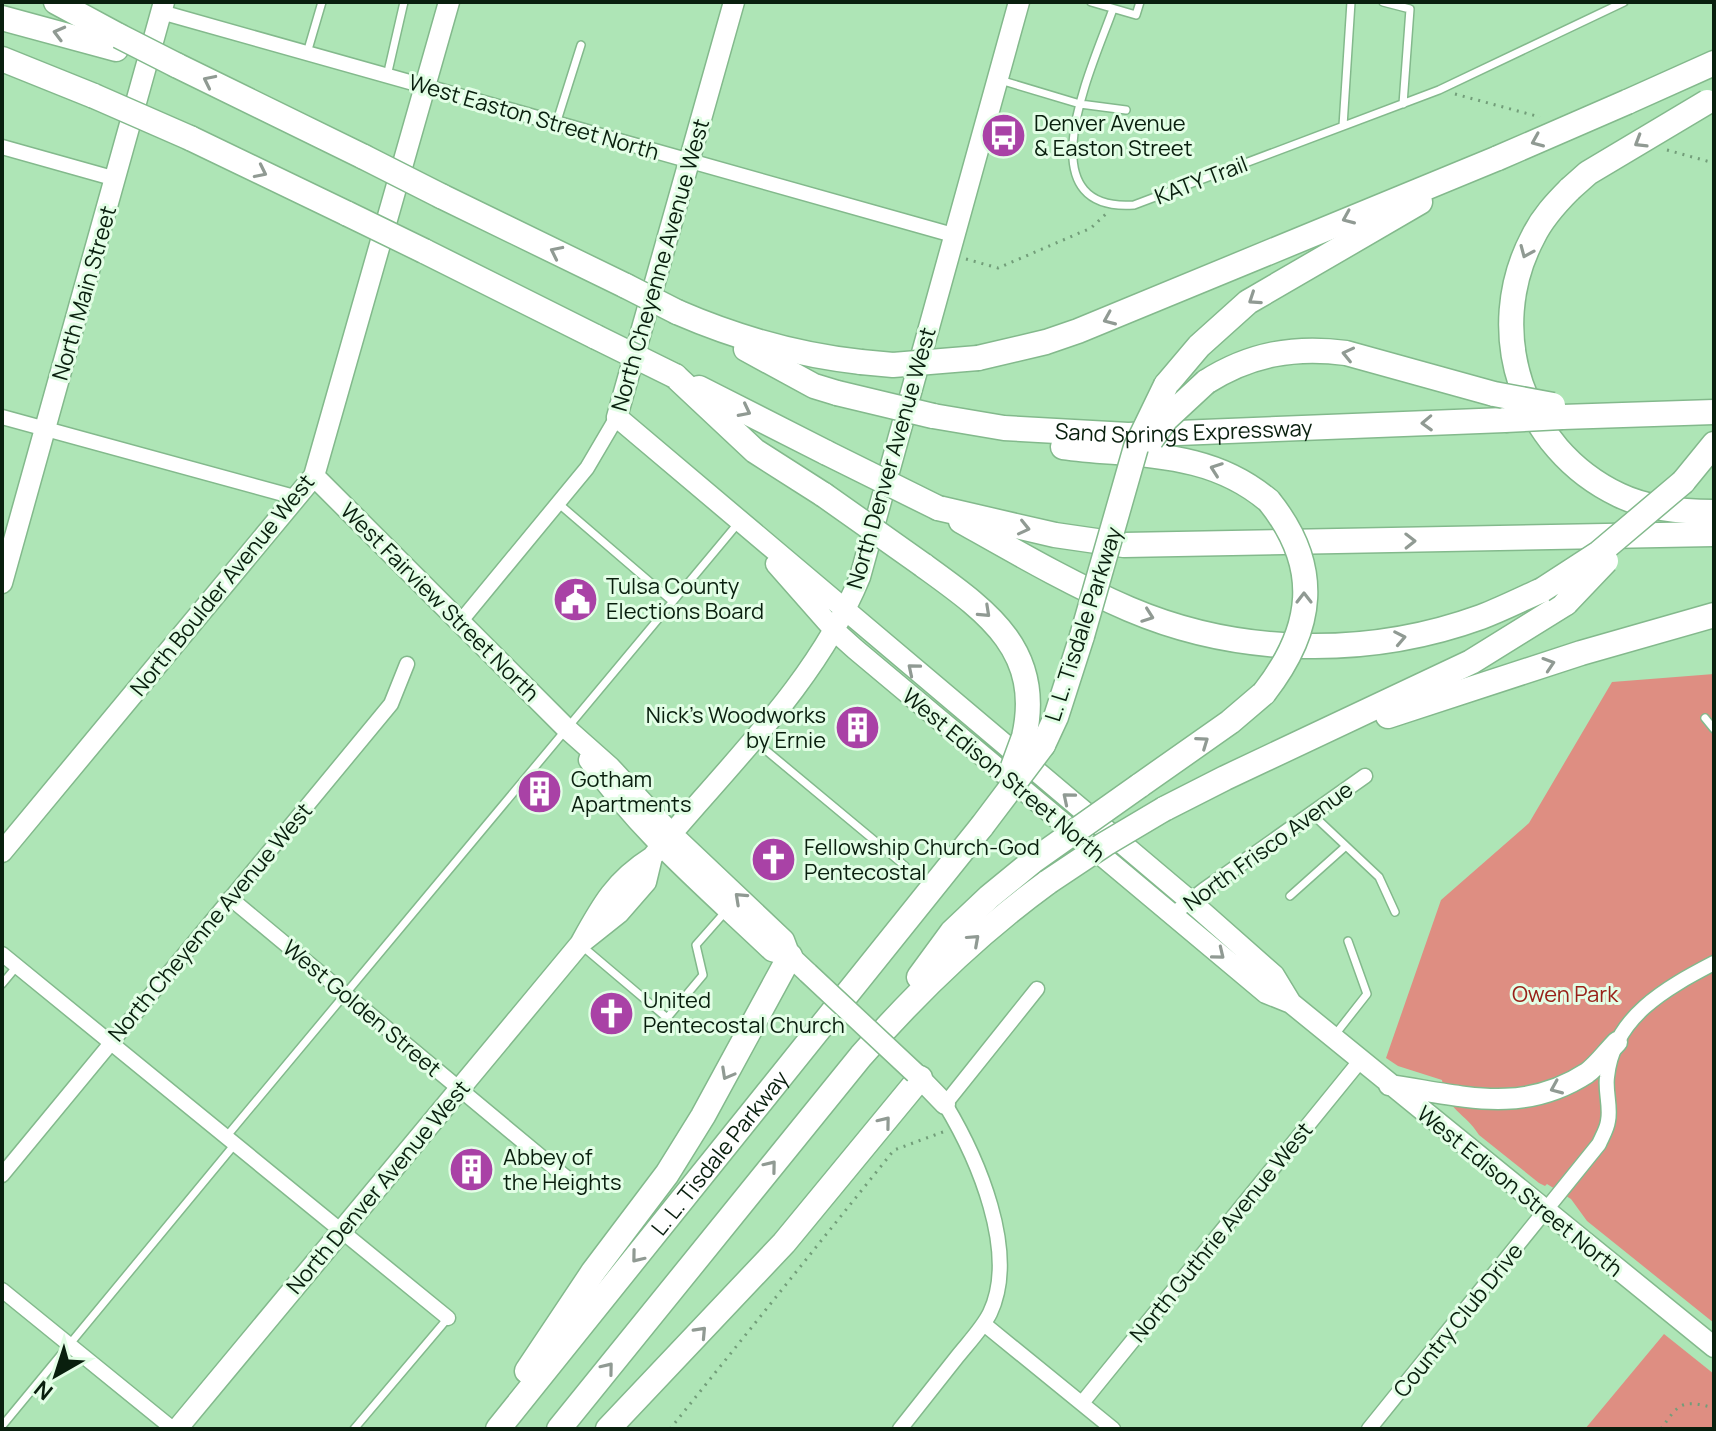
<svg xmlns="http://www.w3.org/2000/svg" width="1716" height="1431" font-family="Manrope,sans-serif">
<rect width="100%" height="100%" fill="#aee5b6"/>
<path fill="#de8e82" d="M1714 674V1323L1587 1221 1571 1199 1547 1184 1545 1186 1539 1183 1479 1135C1465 1112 1446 1111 1442 1080L1398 1066 1386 1058 1441 900 1529 823 1612 682Z
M1664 1334 1714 1374V1429H1585Z"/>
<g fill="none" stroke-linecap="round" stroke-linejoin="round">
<defs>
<path id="lane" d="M1091 2 1136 15 1140 2
M1383 2 1410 9 1403 104
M1113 9C1094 63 1022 213 1134 205L1439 90 1624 2
M307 53 322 2
M387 76 404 2
M1000 80 1080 104 1126 110
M556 124 581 45
M1343 126 1351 2
M559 504 672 601
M1705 718 1714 729
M756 742 905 866
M1313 815 1379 877 1395 912
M1290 896 1346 846
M582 946 667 1018 703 975 696 945 726 911
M2 984 17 966
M1334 1036 1367 994 1348 941
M226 1137 740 521
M2 1426 235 1144
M354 1429 448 1318"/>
<path id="street" d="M161 12 953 235
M2 147 116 179
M2 417 298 498
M460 622 587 468 617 417
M230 898 569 1180
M1172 915 1204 890 1365 776
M2 954 448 1318
M2 1175 391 704 407 664
M2 1290 173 1429
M984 1324 1113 1429
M1082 1403 1360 1061
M900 1429C919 1405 938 1381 957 1357 968 1343 982 1329 990 1313 1019 1252 977 1157 945 1104L1037 989
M1369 1429 1599 1144C1602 1137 1607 1129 1608 1121 1611 1107 1605 1091 1607 1077 1613 1017 1666 988 1714 963"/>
<path id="secondary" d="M734 2 617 417 1189 900 1274 975 1291 1003
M314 476 566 728 610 767 672 834 784 940 790 956 808 973
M776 564 835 631 855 649 1266 993 1291 1003 1714 1347
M2 583 164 2
M589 760C640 833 708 890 772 951L790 956
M2 852 314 476 449 2
M580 944C601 906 614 881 652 857 725 768 816 685 860 577L1019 2
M915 1073 945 1104
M1389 1085C1460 1095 1521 1116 1587 1073 1598 1065 1607 1052 1617 1042
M177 1429 580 944 619 913 646 882 652 857"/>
<g id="highway">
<path d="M56 2 119 36"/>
<path d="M2 18 116 49"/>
<path d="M2 59 94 96"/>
<path d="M176 65 364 157"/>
<path d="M1627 102 1714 63"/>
<path d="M190 138 348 214"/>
<path d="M1570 189C1556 203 1542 218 1533 237 1483 331 1522 449 1619 495 1648 509 1682 512 1714 512"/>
<path d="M441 196 626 286"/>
<path d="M424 251 596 337"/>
<path d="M677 312C737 338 796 355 861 362"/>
<path d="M746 349 814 386 837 393"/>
<path d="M978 358 1046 342 1078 331 1498 158"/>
<path d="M675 376 755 451 824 495"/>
<path d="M1206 382C1250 354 1295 346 1346 353L1494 394"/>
<path d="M1166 385 1199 346 1248 302 1420 202"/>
<path d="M699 388 827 453"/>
<path id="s1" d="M933 416 1004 428 1128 435 1505 420"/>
<path d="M1562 417 1714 412"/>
<path d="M1063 447C1138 457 1208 449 1269 501"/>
<path d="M1683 482 1714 444"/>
<path d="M938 508 1055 535 1124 545 1714 534"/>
<path d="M961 521C1016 552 1071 584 1129 609 1239 656 1368 658 1481 617 1502 609 1522 599 1542 590"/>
<path d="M923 565C985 610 1044 649 1024 737"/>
<path d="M1388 716 1581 653 1714 615"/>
<path d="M1043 745 1056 717 1082 636"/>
<path d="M1139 786 1230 722 1264 693"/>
<path d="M1164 809 1225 778 1471 662 1566 603"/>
<path d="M919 977 952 932 989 897 1033 861"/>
<path d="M527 1371 593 1272 667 1174 703 1116 790 956"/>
<path id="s2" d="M498 1429 982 826"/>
<path d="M559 1429 861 1056C918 991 978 933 1048 882"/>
<path d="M608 1429 784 1243 920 1078"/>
</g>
</defs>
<use href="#lane" stroke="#83b98c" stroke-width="10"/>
<use href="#street" stroke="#83b98c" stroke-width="17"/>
<use href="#secondary" stroke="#83b98c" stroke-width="23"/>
<use href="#highway" stroke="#83b98c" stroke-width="27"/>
<path stroke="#729d79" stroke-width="3" stroke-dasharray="2 6" stroke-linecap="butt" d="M1455 94 1540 117
M1667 150 1714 163
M966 259 998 268 1091 228 1107 213
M670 1429 894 1150 943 1132
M1661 1429C1679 1403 1682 1399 1714 1408"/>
<use href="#lane" stroke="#fff" stroke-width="7"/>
<use href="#street" stroke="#fff" stroke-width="14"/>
<use href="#secondary" stroke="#fff" stroke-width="20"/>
<use href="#highway" stroke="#fff" stroke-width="24"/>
<defs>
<path id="secondary-bridge" d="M808 973 915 1073"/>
<path id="highway-bridge" d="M119 36 176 65
M94 96 190 138
M364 157 441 196
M1498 158 1627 102
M1570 189 1588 173 1707 102
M348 214 424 251
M626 286 677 312
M596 337 675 376
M861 362 893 365 978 358
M837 393 933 416
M1494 394 1553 405
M1505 420 1562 417
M1151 440 1166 419 1206 382
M827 453 938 508
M824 495 923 565
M1542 590 1599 553 1683 482
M1566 603 1606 561
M1082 636 1136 447 1166 385
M1264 693C1314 629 1322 567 1269 501
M1010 775 1024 737
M982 826 1043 745
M1033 861 1139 786
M1048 882 1105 844 1164 809"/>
</defs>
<use href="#secondary-bridge" stroke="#83b98c" stroke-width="23" stroke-linecap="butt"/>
<use href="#highway-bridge" stroke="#83b98c" stroke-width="27" stroke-linecap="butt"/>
<use href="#secondary-bridge" stroke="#fff" stroke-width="20"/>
<use href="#highway-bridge" stroke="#fff" stroke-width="24"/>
</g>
<defs><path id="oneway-chevron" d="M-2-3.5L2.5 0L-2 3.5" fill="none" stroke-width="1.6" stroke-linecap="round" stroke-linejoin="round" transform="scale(2)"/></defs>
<g stroke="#909a93">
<use href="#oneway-chevron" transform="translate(59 33) rotate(-165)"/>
<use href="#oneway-chevron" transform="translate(209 81) rotate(-154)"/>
<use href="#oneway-chevron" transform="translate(1537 141) rotate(157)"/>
<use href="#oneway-chevron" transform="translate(1640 142) rotate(149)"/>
<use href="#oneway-chevron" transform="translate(261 172) rotate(26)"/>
<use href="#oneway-chevron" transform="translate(1348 218) rotate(157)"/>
<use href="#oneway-chevron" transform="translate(556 252) rotate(-154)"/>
<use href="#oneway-chevron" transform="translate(1526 252) rotate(113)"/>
<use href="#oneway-chevron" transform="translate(1254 299) rotate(146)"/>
<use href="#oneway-chevron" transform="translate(1109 319) rotate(157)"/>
<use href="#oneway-chevron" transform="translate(1348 354) rotate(-167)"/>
<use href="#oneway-chevron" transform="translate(745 411) rotate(27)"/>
<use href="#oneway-chevron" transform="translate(1427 423) rotate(178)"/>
<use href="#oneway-chevron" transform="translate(1216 469) rotate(-160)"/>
<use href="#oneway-chevron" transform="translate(1024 528) rotate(13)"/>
<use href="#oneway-chevron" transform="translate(1410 541) rotate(-1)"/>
<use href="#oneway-chevron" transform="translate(1304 598) rotate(-90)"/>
<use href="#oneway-chevron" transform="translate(985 612) rotate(43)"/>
<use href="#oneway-chevron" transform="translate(1148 616) rotate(20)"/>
<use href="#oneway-chevron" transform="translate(1400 638) rotate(-11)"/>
<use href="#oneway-chevron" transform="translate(1549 664) rotate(-18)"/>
<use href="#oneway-chevron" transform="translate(913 669) rotate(-140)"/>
<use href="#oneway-chevron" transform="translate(1203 742) rotate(-35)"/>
<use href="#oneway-chevron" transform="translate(1068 798) rotate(-140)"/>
<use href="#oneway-chevron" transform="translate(740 898) rotate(-137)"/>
<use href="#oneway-chevron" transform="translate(974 940) rotate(-42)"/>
<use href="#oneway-chevron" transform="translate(1219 954) rotate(39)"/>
<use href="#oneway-chevron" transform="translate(727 1074) rotate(119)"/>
<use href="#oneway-chevron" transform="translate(1556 1088) rotate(157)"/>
<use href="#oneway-chevron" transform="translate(885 1122) rotate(-51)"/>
<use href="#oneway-chevron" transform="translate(771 1166) rotate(-51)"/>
<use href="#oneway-chevron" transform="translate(637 1257) rotate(129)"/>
<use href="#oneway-chevron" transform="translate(701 1332) rotate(-47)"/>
<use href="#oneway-chevron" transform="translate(608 1368) rotate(-51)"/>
</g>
<defs>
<symbol id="bus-disc" viewBox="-11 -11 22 22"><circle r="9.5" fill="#a942a6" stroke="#e3fee6"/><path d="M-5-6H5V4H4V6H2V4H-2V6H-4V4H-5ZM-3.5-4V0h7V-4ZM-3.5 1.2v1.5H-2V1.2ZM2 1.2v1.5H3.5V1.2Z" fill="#fff"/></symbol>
<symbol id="civic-disc" viewBox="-11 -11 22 22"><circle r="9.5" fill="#a942a6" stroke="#e3fee6"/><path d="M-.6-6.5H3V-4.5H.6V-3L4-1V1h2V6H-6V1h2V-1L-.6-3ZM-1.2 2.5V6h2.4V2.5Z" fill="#fff"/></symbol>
<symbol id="building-disc" viewBox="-11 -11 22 22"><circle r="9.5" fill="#a942a6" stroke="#e3fee6"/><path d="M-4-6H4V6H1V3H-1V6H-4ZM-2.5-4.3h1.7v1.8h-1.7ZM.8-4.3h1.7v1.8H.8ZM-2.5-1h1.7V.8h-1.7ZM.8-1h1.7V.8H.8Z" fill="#fff"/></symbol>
<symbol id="church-disc" viewBox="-11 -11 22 22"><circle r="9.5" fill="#a942a6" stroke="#e3fee6"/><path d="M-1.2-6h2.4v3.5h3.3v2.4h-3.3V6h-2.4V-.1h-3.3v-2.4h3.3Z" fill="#fff"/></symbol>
</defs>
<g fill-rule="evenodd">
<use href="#bus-disc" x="978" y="110" width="51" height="51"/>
<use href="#civic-disc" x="550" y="574" width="51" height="51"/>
<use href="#building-disc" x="832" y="702" width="51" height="51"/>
<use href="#building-disc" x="514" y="766" width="51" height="51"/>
<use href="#church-disc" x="748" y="834" width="51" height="51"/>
<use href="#church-disc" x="586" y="988" width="51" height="51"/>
<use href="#building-disc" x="446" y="1144" width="51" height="51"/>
</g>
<g text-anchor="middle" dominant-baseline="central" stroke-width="6" stroke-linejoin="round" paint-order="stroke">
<g font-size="22" fill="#091f0e" stroke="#e3fee6">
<text transform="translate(534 117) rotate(16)">West Easton Street North</text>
<text transform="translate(1201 180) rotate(-21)">KATY Trail</text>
<text transform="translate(660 265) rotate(-74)">North Cheyenne Avenue West</text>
<text transform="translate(84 293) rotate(-74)">North Main Street</text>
<text stroke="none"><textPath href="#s1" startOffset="252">Sand Springs Expressway</textPath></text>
<text transform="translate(891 458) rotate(-74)">North Denver Avenue West</text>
<text transform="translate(222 585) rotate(-51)">North Boulder Avenue West</text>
<text transform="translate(440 602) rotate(45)">West Fairview Street North</text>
<text transform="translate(1083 624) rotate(-72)">L. L. Tisdale Parkway</text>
<text transform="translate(1004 775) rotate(40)">West Edison Street North</text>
<text transform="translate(1268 846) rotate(-36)">North Frisco Avenue</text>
<text transform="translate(210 922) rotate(-50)">North Cheyenne Avenue West</text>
<text transform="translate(362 1008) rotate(40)">West Golden Street</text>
<text stroke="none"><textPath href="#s2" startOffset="354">L. L. Tisdale Parkway</textPath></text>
<text transform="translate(378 1187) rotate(-50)">North Denver Avenue West</text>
<text transform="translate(1520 1191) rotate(39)">West Edison Street North</text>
<text transform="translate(1221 1232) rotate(-51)">North Guthrie Avenue West</text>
<text transform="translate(1458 1320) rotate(-51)">Country Club Drive</text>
</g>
<g font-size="22" fill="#091f0e" stroke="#e3fee6" text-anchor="start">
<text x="1034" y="123">Denver Avenue<tspan x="1034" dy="25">&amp; Easton Street</tspan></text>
<text x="606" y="586">Tulsa County<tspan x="606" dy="25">Elections Board</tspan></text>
<text x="826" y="715" text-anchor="end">Nick's Woodworks<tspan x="826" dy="25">by Ernie</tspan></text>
<text x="571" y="779">Gotham<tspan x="571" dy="25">Apartments</tspan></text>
<text x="804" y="847">Fellowship Church-God<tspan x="804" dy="25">Pentecostal</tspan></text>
<text x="643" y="1000">United<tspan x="643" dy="25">Pentecostal Church</tspan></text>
<text x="503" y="1157">Abbey of<tspan x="503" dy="25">the Heights</tspan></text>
</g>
<g font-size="22" fill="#982119" stroke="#e3fee6">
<text x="1565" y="994">Owen Park</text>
</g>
</g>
<rect width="1716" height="1431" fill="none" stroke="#091f0e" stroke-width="8"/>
<g transform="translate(56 1375) rotate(219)" stroke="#e3fee6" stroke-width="6" paint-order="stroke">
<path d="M0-6L14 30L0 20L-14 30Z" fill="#091f0e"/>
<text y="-12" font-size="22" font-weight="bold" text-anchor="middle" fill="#091f0e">N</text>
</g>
</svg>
